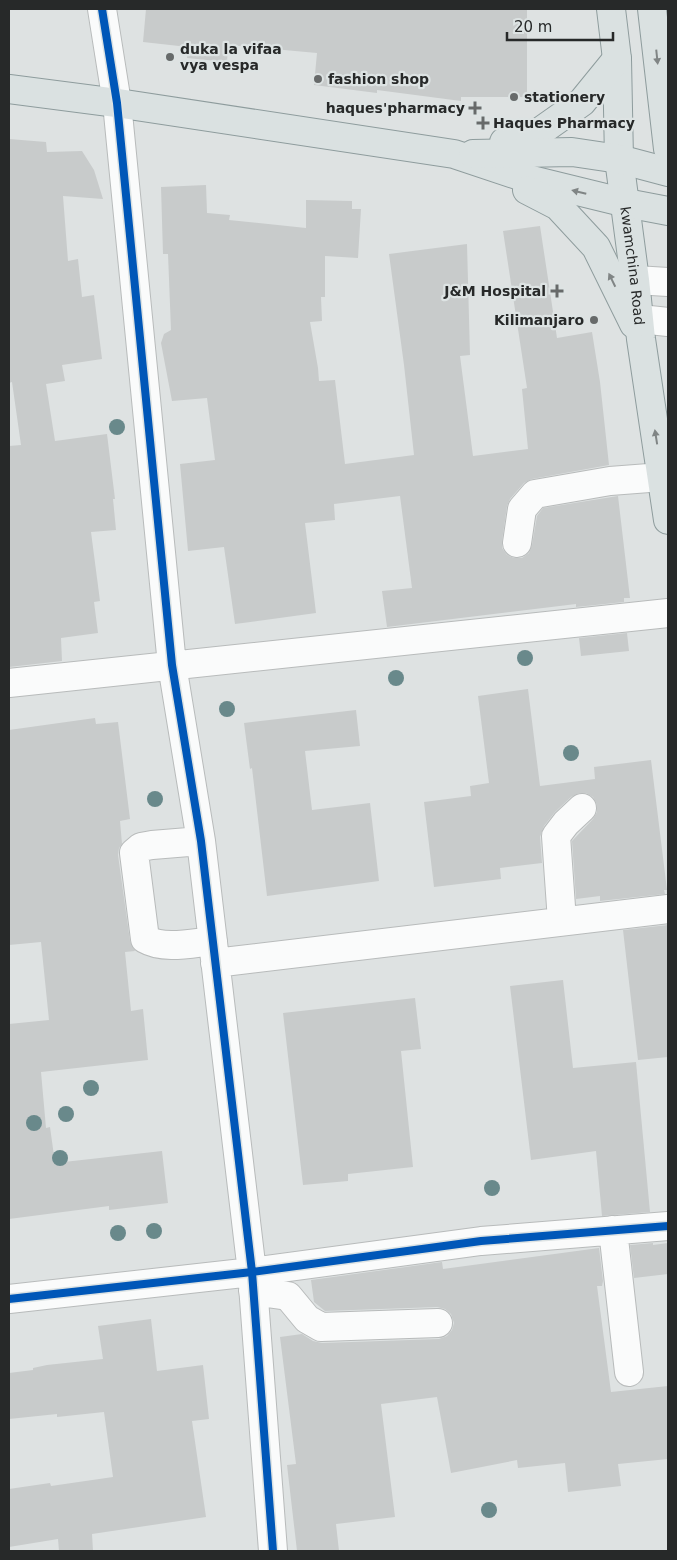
<svg xmlns="http://www.w3.org/2000/svg" width="677" height="1560" font-family="'DejaVu Sans',sans-serif">
<rect width="100%" height="100%" fill="#dee2e2"/>
<path fill="#c8cbcb" d="M146 9H527V97H461V101L377 90V93L314 85 317 53 228 45 227 62 187 58 188 47 143 42Z
M9 139 46 142 47 152 82 151 94 170 103 199 63 196 68 261 78 259 82 297 94 295 102 359 62 365 65 381 46 384 55 441 107 434 115 499H113L116 530 91 532 100 601 94 602 98 633 61 638 62 661 9 667V446L21 445 12 382 9 383Z
M206 185 207 213 230 215 229 220 306 228V200L352 201V209H361L358 258 325 256V297H321L322 321 310 322 318 368 319 381 335 380 345 464 414 455 404 365 389 254 467 244 470 355 460 356 473 456 528 449 522 389 527 388 503 231 540 226 557 338 592 332 600 382 609 465 532 479 524 483 510 499 507 506 502 541V548L507 555 514 558H522L529 553 532 545 537 516 543 508 618 496 630 598H624V602L576 607V604L387 627 382 591 412 588 400 496 334 504 335 520 305 523 316 613 235 624 224 547 188 551 180 464 215 460 207 398 172 401 161 343 164 334 171 330 168 254H163L161 187Z
M627 633 629 651 581 656 579 638Z
M528 689 540 786 595 779 594 767 651 760 667 890H664L665 894 600 901V896L576 899 572 841 593 819 597 812V805L593 797 586 793H579L571 797 555 812 544 826 540 837 542 863 500 868 501 879 434 887 424 802 471 796 470 786 489 783 478 696Z
M356 710 360 746 305 751 312 810 370 803 379 881 267 896 252 768 250 769 244 723Z
M95 718 96 724 118 722 130 819 120 821 122 844 119 848 118 855 130 941 135 951 125 952 131 1011 143 1009 148 1060 41 1072 46 1128 50 1127 55 1163 162 1151 168 1203 109 1210V1206L9 1219V1024L49 1020 41 942 9 945V730Z
M668 925V1057L638 1060 623 930Z
M563 980 573 1068 636 1062 650 1212 602 1216 596 1151 531 1160 510 986Z
M415 998 421 1049 401 1051 413 1167 348 1174V1181L303 1185 283 1013Z
M653 1243V1245L668 1243V1274L634 1278 630 1245Z
M599 1248 603 1281 602 1286H597L611 1392 668 1386V1459L618 1464 621 1486 568 1492 565 1463 518 1468 517 1460 451 1473 437 1397 381 1404 395 1517 336 1524 339 1551H297L287 1465 296 1464 280 1337 302 1334 313 1341 322 1343 439 1339 447 1336 452 1330 454 1323 451 1314 445 1309 437 1307 325 1311 314 1302 311 1280 442 1262 443 1269Z
M151 1319 157 1371 203 1365 209 1419 192 1421 206 1517 92 1534 93 1551H59L58 1539 9 1547V1489L50 1483 51 1486 113 1477 104 1412 57 1417V1414L9 1419V1373L33 1370V1368L47 1365 103 1359 98 1326Z"/>
<g fill="none" stroke-linecap="round" stroke-linejoin="round">
<defs>
<path id="minor" d="M102 9 117 103 172 665 201 841 252 1272 273 1551
M635 280 668 282
M640 319 668 322
M517 543 522 509 535 494 610 481 662 477
M9 683 668 613
M201 841 152 845 141 847 134 853 145 939C164 950 192 943 213 941
M562 921 556 836 566 823 582 808
M215 963 668 909
M613 1230 629 1372
M253 1291 288 1296 307 1319 321 1327 438 1323
M9 1299 252 1272 481 1241 668 1226"/>
<g id="major">
<path id="s1" d="M611 9 617 59 619 159 635 280 641 339 668 520"/>
<path d="M652 9 668 149"/>
<path d="M9 89 117 103 454 154 532 180 626 203 668 211"/>
<path d="M504 142 538 133 582 102 617 59"/>
<path d="M473 154 572 152 619 159 668 172"/>
<path d="M527 190 558 206 596 247 634 324"/>
</g>
</defs>
<use href="#minor" stroke="#b8bbbb" stroke-width="30"/>
<use href="#major" stroke="#8e9c9d" stroke-width="30"/>
<use href="#minor" stroke="#fafbfb" stroke-width="28"/>
<use href="#major" stroke="#dae1e1" stroke-width="28"/>
<defs>
<path id="cycleway" d="M102 9 117 103 172 665 201 841 252 1272 273 1551
M9 1299 252 1272 481 1241 668 1226"/>
</defs>
<use href="#cycleway" stroke="#dde3e3" stroke-width="11"/>
<use href="#cycleway" stroke="#0057b8" stroke-width="8"/>
</g>
<g fill="#69898b">
<circle cx="117" cy="427" r="8"/>
<circle cx="525" cy="658" r="8"/>
<circle cx="396" cy="678" r="8"/>
<circle cx="227" cy="709" r="8"/>
<circle cx="571" cy="753" r="8"/>
<circle cx="155" cy="799" r="8"/>
<circle cx="91" cy="1088" r="8"/>
<circle cx="66" cy="1114" r="8"/>
<circle cx="34" cy="1123" r="8"/>
<circle cx="60" cy="1158" r="8"/>
<circle cx="492" cy="1188" r="8"/>
<circle cx="154" cy="1231" r="8"/>
<circle cx="118" cy="1233" r="8"/>
<circle cx="489" cy="1510" r="8"/>
</g>
<defs><path id="oneway-solid" d="M-6-.8H1V-3.2L6.5 0L1 3.2V.8H-6Z" transform="scale(1.25)"/></defs>
<g fill="#808585">
<use href="#oneway-solid" transform="translate(657 57) rotate(84)"/>
<use href="#oneway-solid" transform="translate(579 192) rotate(-166)"/>
<use href="#oneway-solid" transform="translate(612 280) rotate(-116)"/>
<use href="#oneway-solid" transform="translate(656 437) rotate(-99)"/>
</g>
<g fill="#676a6a" stroke="#dde3e3" stroke-width="2">
<circle cx="170" cy="57" r="5"/>
<circle cx="318" cy="79" r="5"/>
<circle cx="514" cy="97" r="5"/>
<path d="M472.5 100.5h5v5h5v5h-5v5h-5v-5h-5v-5h5z"/>
<path d="M480.5 115.5h5v5h5v5h-5v5h-5v-5h-5v-5h5z"/>
<path d="M554.5 283.5h5v5h5v5h-5v5h-5v-5h-5v-5h5z"/>
<circle cx="594" cy="320" r="5"/>
</g>
<g text-anchor="middle" dominant-baseline="central" stroke-width="4.5" stroke-linejoin="round" paint-order="stroke">
<g font-size="14" font-weight="bold" fill="#272929" stroke="#dde3e3" text-anchor="start">
<text x="180" y="49">duka la vifaa<tspan x="180" dy="16">vya vespa</tspan></text>
<text x="328" y="79">fashion shop</text>
<text x="524" y="97">stationery</text>
<text x="465" y="108" text-anchor="end">haques'pharmacy</text>
<text x="493" y="123">Haques Pharmacy</text>
<text x="546" y="291" text-anchor="end">J&amp;M Hospital</text>
<text x="584" y="320" text-anchor="end">Kilimanjaro</text>
</g>
<g font-size="14" fill="#272929" stroke="#dde3e3">
<text stroke="none"><textPath href="#s1" startOffset="258">kwamchina Road</textPath></text>
</g>
</g>
<rect width="677" height="1560" fill="none" stroke="#272929" stroke-width="20"/>
<path d="M507 32v8h106v-8" fill="none" stroke="#272929" stroke-width="2.5"/>
<text x="514" y="32" font-size="15" fill="#272929" stroke="#dde3e3" stroke-width="4" paint-order="stroke">20 m</text>
</svg>
